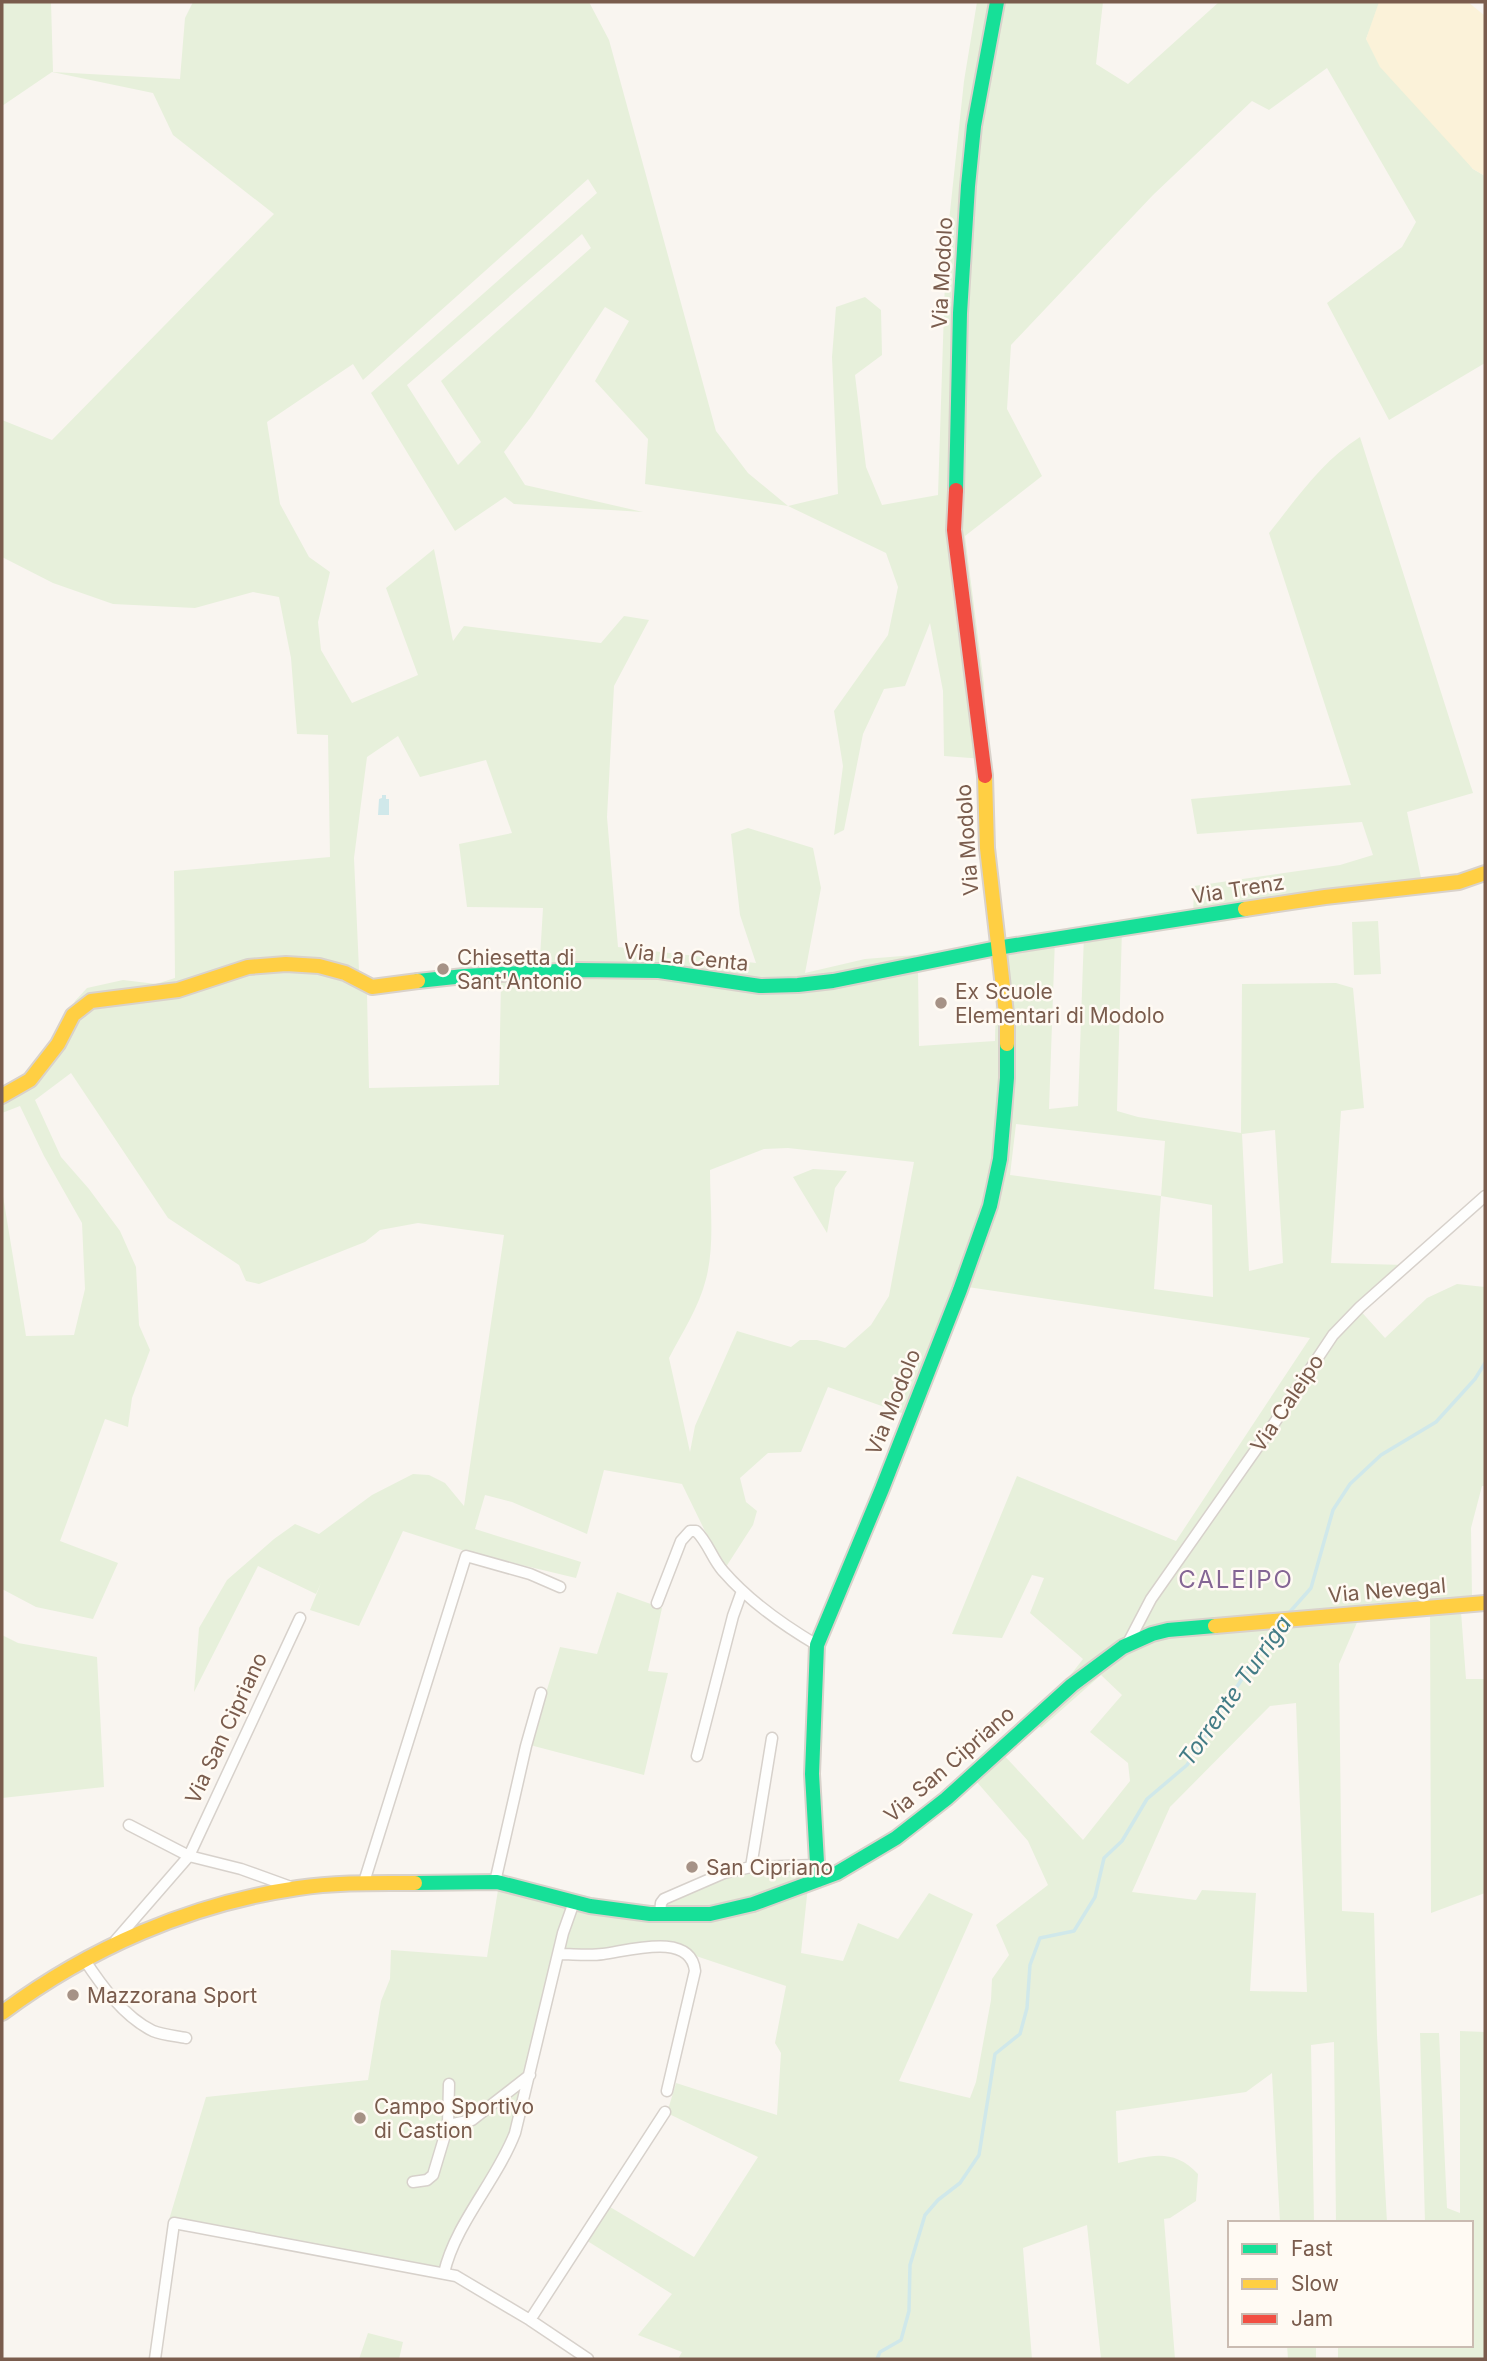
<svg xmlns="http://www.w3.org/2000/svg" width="1487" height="2361" font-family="Inter,sans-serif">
<rect width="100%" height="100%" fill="#f9f5f0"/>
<path fill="#e7f0db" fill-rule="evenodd" d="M2 2H51L53 72 180 79 185 18 193 2H589L609 40 716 431 748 473 788 506 838 494 832 357 836 307 865 297 881 310 882 355 855 375 866 467 882 505 938 495 946 249 964 81 977 2H1103L1096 64 1128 84 1219 2H1381L1366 39 1473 169 1485 176V363L1389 420 1327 303 1402 247 1416 222 1327 68 1269 110 1252 101 1153 195 1011 345 1007 409 1042 476 965 536 984 684 988 756 984 759 944 756 943 691 930 623 905 686 884 689 863 734 844 830 834 835 843 766 834 711 888 635 898 587 886 553 788 506 645 484 648 439 595 381 629 321 605 307 531 417 504 452 525 485 643 512 514 504 505 497 455 531 371 393 597 193 588 179 363 380 353 364 267 422 280 504 309 557 330 572 318 622 321 650 352 703 418 675 386 588 434 549 453 641 464 626 601 643 624 616 649 620 614 686 607 817 618 947 756 963 740 915 731 834 748 828 813 848 821 888 805 973 865 959 915 955 918 970 919 1046 995 1041 997 948 1055 939 1049 1109 1078 1106 1084 934 1122 928 1117 1111 1138 1117 1241 1133 1242 984 1336 983 1353 988 1364 1108 1341 1111 1331 1263 1405 1265 1357 1307 1385 1338 1427 1298 1457 1284 1485 1287V1486H1482L1471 1528 1472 1597 1460 1598 1466 1679H1485V1893L1431 1913 1430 1599 1365 1604 1339 1664 1342 1911 1374 1913 1377 2035 1387 2223H1336L1334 2042 1311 2045 1314 2223H1280L1272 2073 1246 2092 1116 2111 1118 2163C1149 2156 1173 2147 1198 2174L1196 2201 1170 2218 1164 2219 1175 2359H1101L1087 2225 1023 2248 1032 2359H678L682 2352 638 2335 672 2294 581 2237 605 2204 694 2257 758 2157 667 2113 676 2083 777 2115 781 2053 775 2043 786 1986 690 1954 664 1947 559 1953 536 2067 517 2133 438 2269 397 2268 168 2223 206 2097 368 2080 381 2001 390 1979 391 1950 487 1957 500 1878 634 1906 665 1907 666 1903C705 1887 733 1871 777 1870 789 1870 798 1868 809 1876L801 1953 843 1961 858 1923 898 1939 929 1893 973 1914 899 2081 970 2098 976 2082 991 2000 992 1979 1009 1955 996 1925 1048 1885 1028 1841 970 1774 999 1750 1083 1840 1130 1781 1128 1763 1090 1732 1122 1695 1101 1675 1041 1728 1033 1718 1045 1708 1083 1659 1030 1613 1044 1578 1032 1575 1002 1638 952 1634 1017 1476 1176 1541 1310 1338 961 1286 910 1416 828 1387 801 1452 768 1453 740 1478 746 1502 757 1511 753 1525 724 1570 682 1484 604 1470 587 1534 512 1502 485 1495 475 1529 581 1562 576 1578 468 1552 403 1531 359 1626 310 1610 321 1583 316 1594 258 1566 194 1692 199 1628 227 1580 274 1539 295 1524 319 1534 372 1495 413 1474 429 1475 445 1483 464 1506 504 1235 418 1223 380 1230 365 1242 259 1284 246 1281 239 1265 168 1218 71 1073 35 1100 61 1157 89 1189 120 1231 136 1267 139 1325 150 1350 132 1398 128 1427 105 1419 60 1541 118 1563 93 1619 36 1607 2 1589V1190L26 1336 74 1335 85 1289 82 1223 44 1156 20 1106 2 1113V1087L17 1079 43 1071 75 1001 87 988 123 980 156 984 175 978 174 871 330 857 328 735 297 734 291 658 279 597 253 592 195 608 113 604 53 583 2 557V420L52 440 274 214 173 135 153 93 52 72 2 106ZM582 234 591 248 441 381 481 442 458 465 407 385ZM398 736 420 777 486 760 512 833 459 844 467 907 543 908 540 958 501 982 499 1085 369 1088 367 993 359 970 354 858 367 757ZM1016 1124 1165 1141 1161 1196 1010 1175ZM1275 1130 1283 1263 1249 1271 1242 1134ZM788 1148 914 1162 889 1296 871 1325 845 1348 817 1340H800L791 1347 737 1331 695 1426 690 1452 669 1358C682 1333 699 1307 706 1279 715 1245 710 1205 710 1170L764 1149ZM1161 1196 1212 1205 1213 1297 1154 1289ZM1296 1703 1307 1992 1250 1991 1256 1893 1202 1890 1196 1900 1132 1892 1170 1807 1270 1706Z
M1360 437 1473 793 1407 812 1423 887 1193 917 1194 886 1340 865 1373 855 1362 822 1197 834 1191 799 1351 785 1269 533C1297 498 1322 461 1360 437Z
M1378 921 1381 974 1354 975 1352 922Z
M813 1169 847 1171 835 1188 827 1233 793 1177Z
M617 1592 662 1608 648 1671 668 1673 644 1775 530 1745 560 1647 597 1654Z
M2 1635 18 1643 97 1657 104 1787 2 1798Z
M1460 2031 1485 2032V2359H1338V2345H1471V2223H1425L1420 2033H1439L1447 2208 1460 2213Z
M368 2333 403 2342 399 2359H359Z
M1287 2345H1316V2359H1288Z"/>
<path fill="#fbf2d9" d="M1379 2H1468L1485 16V176L1473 169 1380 67 1366 39Z"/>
<path fill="#d0e8ea" d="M382 795H386V799H389V815H378L379 799 382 798Z"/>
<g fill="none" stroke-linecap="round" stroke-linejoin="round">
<path stroke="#d0e8ea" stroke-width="3.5" d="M1288 1614 1311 1588 1333 1510 1350 1484 1381 1455 1436 1422 1475 1379 1485 1363
M877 2359 880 2352 901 2340 909 2311 910 2265 925 2215 938 2200 960 2183 979 2155 995 2054 1020 2034 1027 2008 1030 1965 1040 1938 1074 1931 1095 1897 1104 1858 1122 1841 1147 1799 1187 1765 1270 1635 1278 1625"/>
<defs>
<path id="street" d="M657 1603 681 1541 690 1531H696C708 1542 712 1559 723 1571 749 1601 783 1625 817 1645
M1128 1643 1151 1599 1271 1428 1333 1335 1360 1307 1485 1196
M697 1756 733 1616 742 1591
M129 1825 189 1856 241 1869 291 1887
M751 1867 772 1738
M364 1882 466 1556 530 1574 560 1587
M495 1882 526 1746 541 1693
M660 1914 661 1903 664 1899 724 1873 751 1867 816 1865
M116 1940 189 1856 300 1618
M559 1954C573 1954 589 1956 603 1954 628 1951 691 1931 695 1971L667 2091
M84 1959C101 1985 124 2017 153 2031 163 2035 176 2036 186 2038
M449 2084 448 2125 472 2120 530 2075
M413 2182 427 2180 433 2175 448 2125
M444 2273C455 2224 497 2180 515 2133L563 1933 574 1902
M530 2320 665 2112
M155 2359 174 2223 456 2276 530 2320 588 2359"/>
<path id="fast" d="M956 490 960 313 968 186 974 126 997 2
M418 981 464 976 577 970 659 971 760 986 798 985 833 981 997 948 1245 909
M818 1880 812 1774 817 1645 882 1489 960 1290 990 1206 1000 1159 1007 1078V1044
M415 1883 497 1882 590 1906 650 1914H710L753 1904 837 1873 896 1838 946 1799 1072 1685 1123 1647 1152 1634 1168 1630 1215 1626"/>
<path id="slow" d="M985 776 987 848 1007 1022V1044
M1245 909 1325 897 1459 882 1485 873
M2 1096 30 1080 58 1044 73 1015 91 1001 178 990 248 967 286 964 319 966 345 973 372 987 418 981
M1215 1626 1485 1603
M2 2013C89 1948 190 1904 298 1888 337 1882 376 1883 415 1883"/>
<path id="jam" d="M956 490 954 530 985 776"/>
</defs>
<use href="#street" stroke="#d7d1cb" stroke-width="13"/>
<use href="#fast" stroke="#d9d2cb" stroke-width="18"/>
<use href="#slow" stroke="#d9d2cb" stroke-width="18"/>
<use href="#jam" stroke="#d9d2cb" stroke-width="18"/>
<use href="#street" stroke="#fefefd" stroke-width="10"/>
<use href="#fast" stroke="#16e098" stroke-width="14"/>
<use href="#slow" stroke="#ffcf43" stroke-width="14"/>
<use href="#jam" stroke="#f24e42" stroke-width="14"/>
</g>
<g fill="#a69286" stroke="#fffaf3" stroke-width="2.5">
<circle cx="443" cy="969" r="7"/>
<circle cx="941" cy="1003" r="7"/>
<circle cx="692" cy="1867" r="7"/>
<circle cx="73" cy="1995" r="7"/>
<circle cx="360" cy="2118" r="7"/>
</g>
<g text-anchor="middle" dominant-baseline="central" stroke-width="5" stroke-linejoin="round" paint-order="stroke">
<g font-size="21" fill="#7a5c4d" stroke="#fffaf3">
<text transform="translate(942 273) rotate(-87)">Via Modolo</text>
<text transform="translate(967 840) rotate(-94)">Via Modolo</text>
<text transform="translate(1238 889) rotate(-9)">Via Trenz</text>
<text transform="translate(686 957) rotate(6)">Via La Centa</text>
<text transform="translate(893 1402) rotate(-68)">Via Modolo</text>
<text transform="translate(1287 1403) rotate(-56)">Via Caleipo</text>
<text transform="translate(1387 1590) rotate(-5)">Via Nevegal</text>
<text transform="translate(226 1728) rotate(-65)">Via San Cipriano</text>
<text transform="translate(949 1764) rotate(-41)">Via San Cipriano</text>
</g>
<g font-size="21" fill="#7a5c4d" stroke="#fffaf3" text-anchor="start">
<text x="457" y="957">Chiesetta di<tspan x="457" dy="24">Sant'Antonio</tspan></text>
<text x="955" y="991">Ex Scuole<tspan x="955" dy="24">Elementari di Modolo</tspan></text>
<text x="706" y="1867">San Cipriano</text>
<text x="87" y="1995">Mazzorana Sport</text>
<text x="374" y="2106">Campo Sportivo<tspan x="374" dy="24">di Castion</tspan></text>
</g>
<g font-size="23" font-style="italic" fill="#437c86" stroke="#fffaf3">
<text transform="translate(1235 1691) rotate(-55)">Torrente Turriga</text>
</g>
<g font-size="24" letter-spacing="2" fill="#846695" stroke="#fffaf3">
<text x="1236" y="1579">CALEIPO</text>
</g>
</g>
<rect width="1487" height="2361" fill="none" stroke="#7a5c4d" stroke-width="7"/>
<rect x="1228" y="2221" width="245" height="126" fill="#fffaf3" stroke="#cabbb1" stroke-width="2"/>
<rect x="1242" y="2244" width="35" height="10" fill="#16e098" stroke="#cabbb1" stroke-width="2"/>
<text x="1291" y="2256" font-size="21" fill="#7a5c4d">Fast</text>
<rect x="1242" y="2279" width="35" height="10" fill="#ffcf43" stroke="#cabbb1" stroke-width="2"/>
<text x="1291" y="2291" font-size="21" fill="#7a5c4d">Slow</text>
<rect x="1242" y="2314" width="35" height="10" fill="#f24e42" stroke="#cabbb1" stroke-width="2"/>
<text x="1291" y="2326" font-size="21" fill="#7a5c4d">Jam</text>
</svg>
